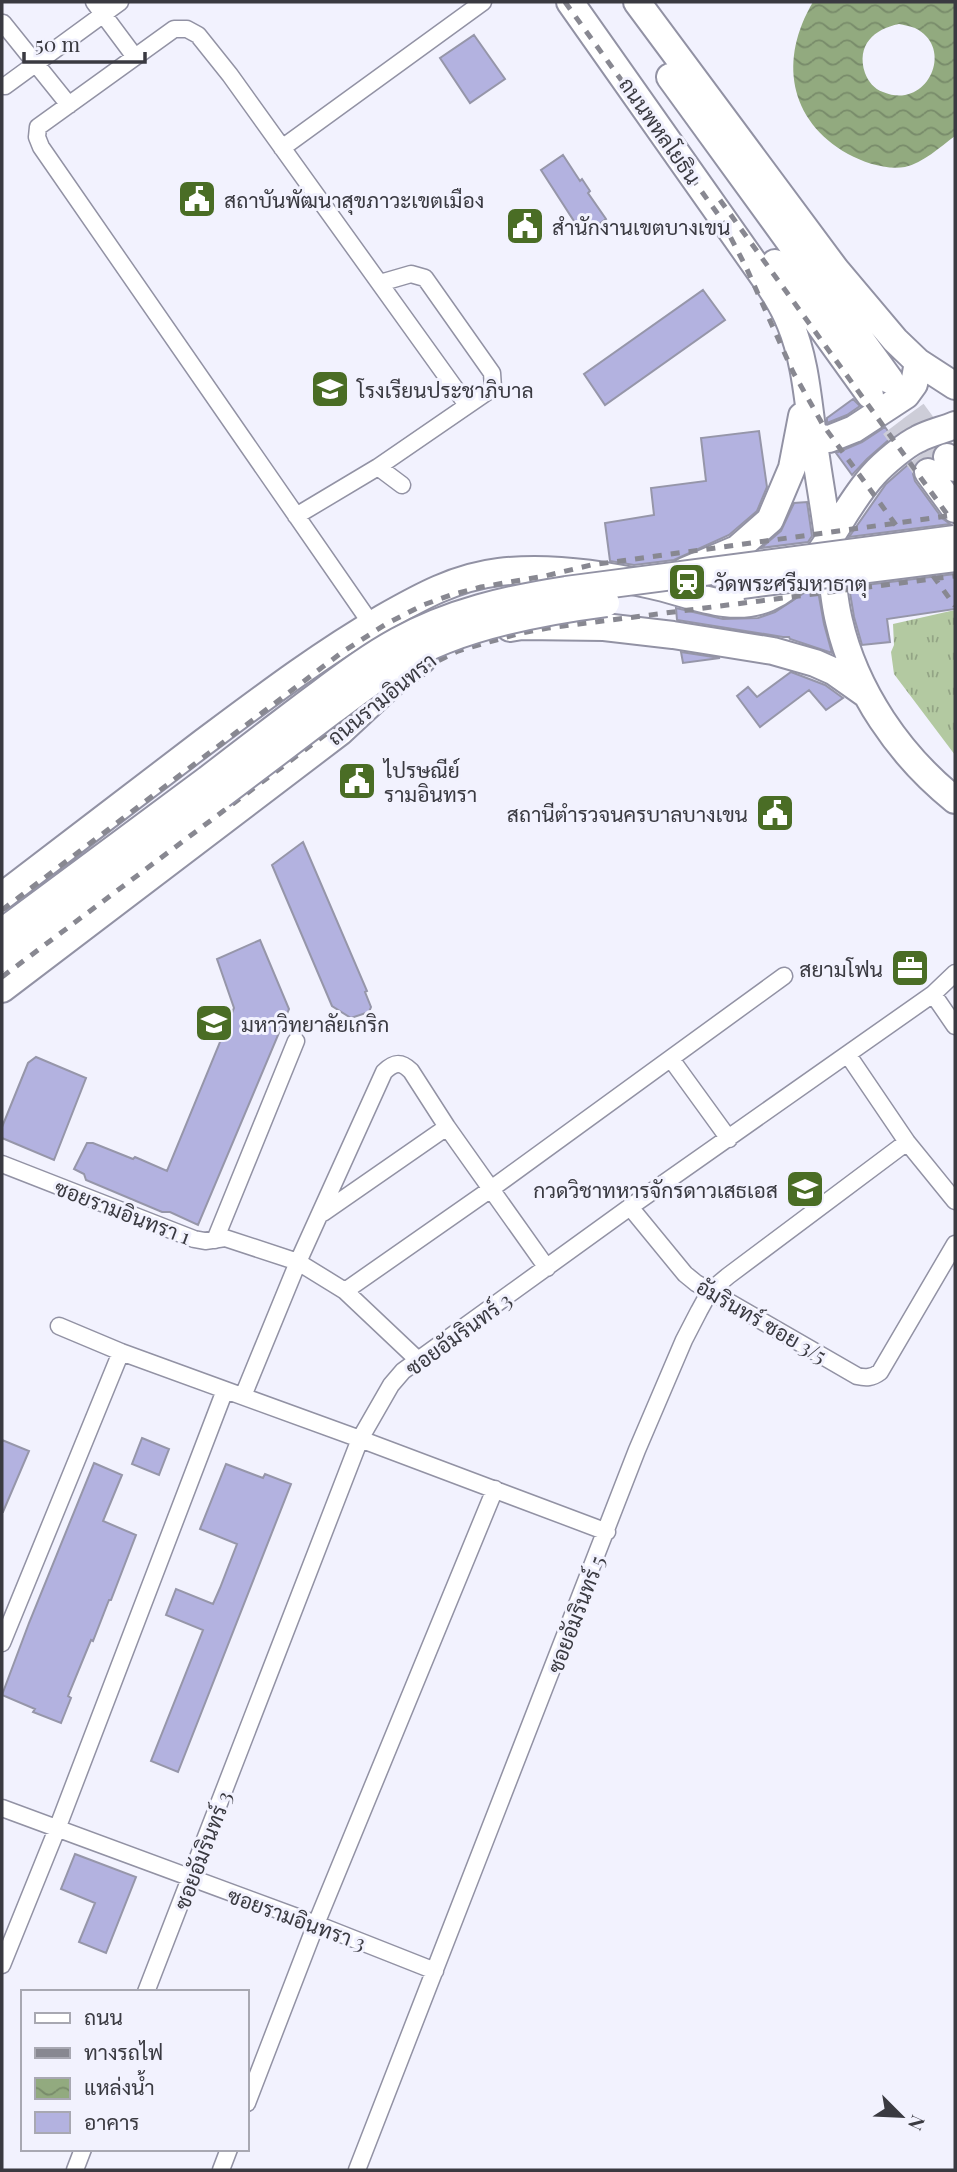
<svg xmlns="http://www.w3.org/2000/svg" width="957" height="2172" font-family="'Playfair Display',Sarabun,serif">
<defs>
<pattern id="grass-tufts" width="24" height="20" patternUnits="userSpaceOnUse" patternTransform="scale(1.75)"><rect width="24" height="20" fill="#b3c9a1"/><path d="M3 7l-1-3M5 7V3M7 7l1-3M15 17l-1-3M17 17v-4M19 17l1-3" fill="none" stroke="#93a485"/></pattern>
<pattern id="water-waves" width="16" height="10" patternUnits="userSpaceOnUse" patternTransform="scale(1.75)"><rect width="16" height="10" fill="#92aa7f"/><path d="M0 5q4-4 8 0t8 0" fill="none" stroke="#788b6a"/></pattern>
</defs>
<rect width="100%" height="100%" fill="#f2f2fe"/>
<path fill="url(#grass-tufts)" d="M955 610V755L894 674 891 652 894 645 893 624Z"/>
<path fill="url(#water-waves)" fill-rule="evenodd" d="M813 2H955V136C940 147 923 163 905 167 886 170 865 163 848 154 788 120 779 59 813 2ZM899 24C904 25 910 26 915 28 956 48 927 111 883 92 874 89 868 81 865 73 856 45 874 29 899 24Z"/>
<path fill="#b3b2e0" stroke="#9696a9" stroke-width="2" d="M474 35 505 79 470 103 440 58Z
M563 155 580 181 582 179 590 191 588 193 606 219 583 235 541 170Z
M703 290 725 320 605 405 584 374Z
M853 399 860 406 847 415 827 423V418Z
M885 427 892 437 867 459 852 475 836 453 862 442Z
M759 431 767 487 757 511 729 535 674 560 634 565 610 561 605 523 654 515 651 488 706 481 701 438Z
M911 462 914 466 913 474 915 481 942 518 950 524 849 537 886 484Z
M807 502 812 536 808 542 761 548 781 531 794 503Z
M955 574V609L887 619 890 642 862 645 854 617 849 587Z
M818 591 824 624 832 653 790 639 789 637H783L677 620 676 608 723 619 758 618 775 612 804 593Z
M681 652 720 658 683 663Z
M791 672 825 685 843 698 826 710 809 690 760 727 737 696 748 687 757 697Z
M303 842 367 991 365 992 371 1007 369 1012 351 1018 332 1006 272 865Z
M260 940 289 1009 198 1225 170 1212H162L86 1180 84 1174 74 1169 87 1143H93L133 1159 135 1157 167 1171 234 1008 217 959Z
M36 1057 86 1078 54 1160 2 1138V1127L28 1063Z
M142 1438 169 1449 159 1475 132 1464Z
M2 1440 29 1451 3 1512H2Z
M94 1463 122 1475 103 1521 136 1535 111 1600H109L93 1641 91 1640 68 1696 71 1698 61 1723 33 1712 35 1709 2 1695 29 1623Z
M226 1464 263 1478 265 1474 291 1484 178 1772 151 1761 203 1630 166 1615 176 1589 213 1604 220 1588 237 1544 200 1529Z
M75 1854 136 1877 106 1953 79 1942 95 1903 61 1889Z"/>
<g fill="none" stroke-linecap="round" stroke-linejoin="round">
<path stroke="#cdcdd8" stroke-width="26" stroke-dasharray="26 13" stroke-linecap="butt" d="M890 380 943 452
M870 395 928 472"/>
<defs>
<path id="street" d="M94 2 135 57
M3 23 69 105
M5 86 120 2
M282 148 483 2
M378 467 493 388 492 373 425 278 411 274 380 283
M296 516 378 467 402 485
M372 625 41 147 37 137 38 127 174 29H187L198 35 230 75 467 405
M933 994 955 1026
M848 1055 907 1142 955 1201
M671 1059 729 1139
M2 1164 194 1239 205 1241 225 1238 298 1262 345 1291 418 1360
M630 1207 685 1274 696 1283 857 1376C866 1378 872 1378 880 1372L955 1244
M323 1213 447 1127
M215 1240 296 1041
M345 1291 491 1189 784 976
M59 1326 121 1352 360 1439 607 1532
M243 1396 298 1262 384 1072C394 1062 401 1061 411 1071L447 1127 547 1268
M2 1643 121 1352
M2 1808 316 1924 435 1971
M2 1965 57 1829 225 1390
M146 1992 360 1439 391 1385 403 1371 630 1207 933 994 955 973
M247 2103 316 1924 495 1489
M75 2170 83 2149
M221 2170 229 2149
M357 2170 637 1450 684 1340 699 1311 710 1291 728 1276 907 1142"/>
<path id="primary" d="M570 2 761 273C772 289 783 305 790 323 806 361 808 403 814 443 818 474 824 505 828 537 832 565 832 593 839 621 855 691 899 755 955 800
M637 2 836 270 895 340 918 362 955 386
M670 77 890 380
M775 263 870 395
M812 430 819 438 829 439 854 429 906 395 914 384 918 362
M947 457 955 468
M928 472 955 509
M685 571 737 549 770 520 792 468 802 416
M510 628 522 626 604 627 673 635 773 651 815 663 833 671 867 695
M2 896C68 845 135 795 201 744 260 700 319 655 383 618 420 597 456 577 499 572 549 566 603 574 651 585 689 593 730 614 768 598 821 575 837 514 874 474 883 464 905 445 918 439 929 433 943 430 955 425
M2 932 208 779
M2 958 221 795
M2 989 340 732 398 678 422 660"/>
</defs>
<use href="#street" stroke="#9292a4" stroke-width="19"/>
<use href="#primary" stroke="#9292a4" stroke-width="30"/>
<use href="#street" stroke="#fff" stroke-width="16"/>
<use href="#primary" stroke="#fff" stroke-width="26"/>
<path stroke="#888891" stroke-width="5" stroke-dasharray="9 9" stroke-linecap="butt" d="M565 2 720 217 746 267 793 372 823 425 955 606
M720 200 952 521
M2 910 341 653 386 624 423 605 451 595 481 587 545 576 591 565 955 515
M2 977 350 716 411 674 458 651 517 634 548 628 955 576"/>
<defs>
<path id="primary-bridge" d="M742 585 955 558
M208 779C240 754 273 729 306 704 336 682 365 659 398 641 450 612 508 599 566 590L955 539
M221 795C258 767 295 739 332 711 367 685 403 656 445 640 496 620 552 610 606 603"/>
</defs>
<use href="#primary-bridge" stroke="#9292a4" stroke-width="30" stroke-linecap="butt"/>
<use href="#primary-bridge" stroke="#fff" stroke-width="26"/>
</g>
<defs>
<symbol id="civic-square" viewBox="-11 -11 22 22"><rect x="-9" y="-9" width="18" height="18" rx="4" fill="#4a6d25" stroke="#f2f2fe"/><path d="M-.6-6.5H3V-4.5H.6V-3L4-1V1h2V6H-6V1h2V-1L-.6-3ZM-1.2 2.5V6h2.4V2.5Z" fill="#fff"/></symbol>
<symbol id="school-square" viewBox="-11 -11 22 22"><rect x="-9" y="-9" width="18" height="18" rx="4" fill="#4a6d25" stroke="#f2f2fe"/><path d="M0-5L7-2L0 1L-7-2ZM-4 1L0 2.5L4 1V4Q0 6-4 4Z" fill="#fff"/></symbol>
<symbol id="station-square" viewBox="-11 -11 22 22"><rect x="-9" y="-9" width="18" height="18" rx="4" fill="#4a6d25" stroke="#f2f2fe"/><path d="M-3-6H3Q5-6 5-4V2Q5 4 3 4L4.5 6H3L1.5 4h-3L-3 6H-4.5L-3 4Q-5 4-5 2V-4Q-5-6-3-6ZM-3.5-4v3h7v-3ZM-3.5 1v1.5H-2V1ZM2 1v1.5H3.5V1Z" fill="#fff"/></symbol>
<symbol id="office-square" viewBox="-11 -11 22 22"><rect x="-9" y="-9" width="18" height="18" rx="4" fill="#4a6d25" stroke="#f2f2fe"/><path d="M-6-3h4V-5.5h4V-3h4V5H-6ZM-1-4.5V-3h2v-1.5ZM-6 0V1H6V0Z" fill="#fff"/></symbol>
<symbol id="university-square" viewBox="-11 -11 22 22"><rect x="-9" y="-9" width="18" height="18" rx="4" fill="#4a6d25" stroke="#f2f2fe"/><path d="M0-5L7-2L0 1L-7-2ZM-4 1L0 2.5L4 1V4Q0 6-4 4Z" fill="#fff"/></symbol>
</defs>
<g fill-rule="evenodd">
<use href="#civic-square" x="175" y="177" width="44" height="44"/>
<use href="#civic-square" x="503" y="204" width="44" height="44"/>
<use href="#school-square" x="308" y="367" width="44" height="44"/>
<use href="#station-square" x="665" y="560" width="44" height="44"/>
<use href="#civic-square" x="335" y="759" width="44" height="44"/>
<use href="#civic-square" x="753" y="791" width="44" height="44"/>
<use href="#office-square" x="888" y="946" width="44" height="44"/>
<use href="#university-square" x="192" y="1001" width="44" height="44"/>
<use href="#school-square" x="783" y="1167" width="44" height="44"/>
</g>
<g text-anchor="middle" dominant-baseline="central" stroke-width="6" stroke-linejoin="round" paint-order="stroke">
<g font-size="21" fill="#3a3a41" stroke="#f2f2fe">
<text transform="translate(661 130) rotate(55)">ถนนพหลโยธิน</text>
<text transform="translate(381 698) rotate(-39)">ถนนรามอินทรา</text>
<text transform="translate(123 1211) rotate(21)">ซอยรามอินทรา 1</text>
<text transform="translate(762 1320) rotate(30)">อัมรินทร์ ซอย 3/5</text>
<text transform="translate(458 1333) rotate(-36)">ซอยอัมรินทร์ 3</text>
<text transform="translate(575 1614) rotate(-69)">ซอยอัมรินทร์ 5</text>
<text transform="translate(202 1850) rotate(-69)">ซอยอัมรินทร์ 3</text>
<text transform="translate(297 1918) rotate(20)">ซอยรามอินทรา 3</text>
</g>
<g font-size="21" fill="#3a3a41" stroke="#f2f2fe" text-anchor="start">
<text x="224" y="199">สถาบันพัฒนาสุขภาวะเขตเมือง</text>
<text x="552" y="226">สำนักงานเขตบางเขน</text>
<text x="357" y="389">โรงเรียนประชาภิบาล</text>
<text x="714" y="582">วัดพระศรีมหาธาตุ</text>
<text x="384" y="769">ไปรษณีย์<tspan x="384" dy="24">รามอินทรา</tspan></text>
<text x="748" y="813" text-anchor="end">สถานีตำรวจนครบาลบางเขน</text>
<text x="883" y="968" text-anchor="end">สยามโฟน</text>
<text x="241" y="1023">มหาวิทยาลัยเกริก</text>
<text x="778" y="1189" text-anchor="end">กวดวิชาทหารจักรดาวเสธเอส</text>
</g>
</g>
<rect width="957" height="2172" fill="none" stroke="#3a3a41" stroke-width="7"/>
<rect x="21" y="1990" width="228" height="161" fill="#f2f2fe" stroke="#a8a8b2" stroke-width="2"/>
<rect x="35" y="2013" width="35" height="10" fill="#ffffff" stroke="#a8a8b2" stroke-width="2"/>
<text x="84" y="2025" font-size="21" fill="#3a3a41">ถนน</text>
<rect x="35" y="2048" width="35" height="10" fill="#888891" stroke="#a8a8b2" stroke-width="2"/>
<text x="84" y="2060" font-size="21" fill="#3a3a41">ทางรถไฟ</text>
<rect x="35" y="2078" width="35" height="21" fill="url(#water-waves)" stroke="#a8a8b2" stroke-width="2"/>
<text x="84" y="2095" font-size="21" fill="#3a3a41">แหล่งน้ำ</text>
<rect x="35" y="2112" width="35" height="21" fill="#b3b2e0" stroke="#a8a8b2" stroke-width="2"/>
<text x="84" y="2130" font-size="21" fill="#3a3a41">อาคาร</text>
<g transform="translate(901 2116) rotate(114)" stroke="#f2f2fe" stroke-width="5" paint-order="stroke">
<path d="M0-5L12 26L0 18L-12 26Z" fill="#3a3a41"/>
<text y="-10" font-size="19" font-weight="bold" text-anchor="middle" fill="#3a3a41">N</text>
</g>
<path d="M24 52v10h121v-10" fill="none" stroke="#3a3a41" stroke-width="3.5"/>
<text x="35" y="52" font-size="21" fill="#3a3a41" stroke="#f2f2fe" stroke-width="5" paint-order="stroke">50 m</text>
</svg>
